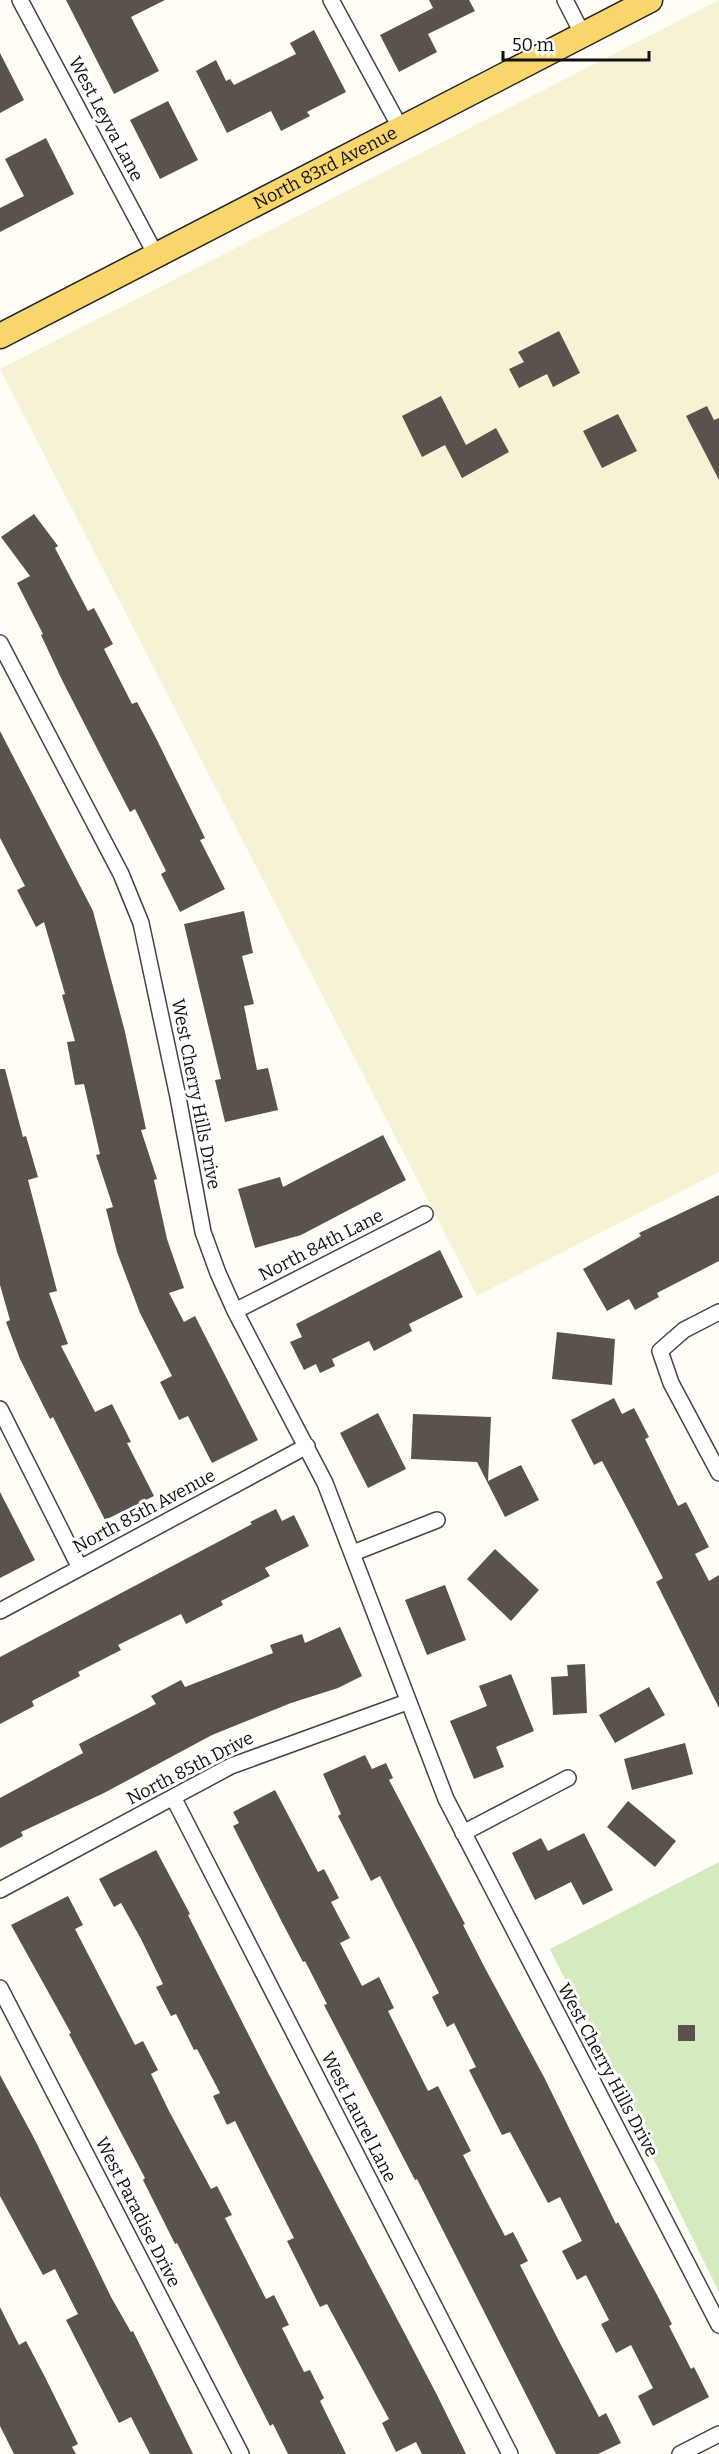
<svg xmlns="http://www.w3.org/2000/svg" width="719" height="2454" font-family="Bitter,serif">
<rect width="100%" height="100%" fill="#fffdf5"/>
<path fill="#f6f3d4" d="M719 0V1172L477 1296 0 369Z"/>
<path fill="#d5ebbd" d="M719 1862V2292L550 1949Z"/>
<path fill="#5a524d" d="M66 0H165L131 17 159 71 114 94Z
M429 0H469L475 11 428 34 437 52 399 72 380 35 433 8Z
M314 30 346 92 307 112 310 116 281 131 271 111 227 133 196 71 216 60 226 81 230 79 234 85 296 54 290 43Z
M0 53 24 100 0 113Z
M168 101 198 160 160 179 130 120Z
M46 138 74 194 0 232V208L24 196 5 159Z
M559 331 580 373 553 387 547 374 519 388 509 369 524 362 518 352Z
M441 396 466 445 496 428 509 452 462 478 445 445 422 457 402 416Z
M707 406 714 420 719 418V480L686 416Z
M618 414 637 451 602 468 583 431Z
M34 514 58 546 55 548 88 611 94 608 113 644 104 649 132 704 137 702 156 738 205 838 200 840 225 889 180 912 161 874 166 871 135 809 130 812 105 764 62 680 41 635 43 634 17 583 30 576 1 537Z
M0 731 93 911 125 1032 146 1129 141 1130 157 1179 154 1180 167 1239 184 1288 169 1293 184 1322 195 1316 258 1440 212 1463 188 1416 179 1420 160 1382 172 1376 140 1313 117 1252 106 1209 113 1207 96 1155 100 1154 84 1084 75 1085 67 1042 75 1041 62 995 65 994 44 922 36 927 17 890 25 886 0 838Z
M244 911 253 953 242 956 254 1004 244 1006 257 1070 268 1068 278 1110 225 1122 215 1080 221 1079 184 924Z
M0 1069H5L23 1137 26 1136 38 1177 28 1180 57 1291 49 1293 68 1344 61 1346 95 1412 112 1404 131 1442 127 1443 154 1496 105 1520 53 1417 50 1419 20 1359 6 1322 10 1320 0 1285Z
M383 1135 406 1180 301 1235 255 1248 238 1189 280 1177 283 1187Z
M719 1195V1261L657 1293 659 1297 635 1310 629 1299 607 1311 583 1269 641 1236 639 1233Z
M440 1250 463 1297 409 1324 412 1331 374 1351 369 1341 332 1359 335 1366 320 1373 316 1364 304 1370 290 1342 302 1337 296 1324Z
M557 1332 615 1339 612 1385 552 1379Z
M614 1398 622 1414 634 1408 649 1437 645 1439 678 1506 686 1502 709 1547 695 1554 709 1581 719 1575V1708L656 1582 663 1578 629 1512 602 1461 594 1465 571 1420Z
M378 1413 406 1469 368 1488 340 1433Z
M413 1414 491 1417 488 1481 521 1465 539 1500 505 1517 477 1462 411 1459Z
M0 1492 35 1560 0 1578Z
M276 1509 282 1521 294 1515 309 1546 265 1568 270 1576 221 1601 223 1605 186 1624 181 1614 118 1645 121 1650 78 1672 80 1676 32 1701 34 1706 0 1724V1657L252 1524 250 1522Z
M495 1549 539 1590 511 1621 467 1579Z
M445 1585 466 1640 427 1655 405 1600Z
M340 1627 362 1676 338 1688 291 1703 212 1735 104 1793 21 1832 23 1836 0 1848V1798L83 1753 79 1744 156 1704 151 1696 181 1680 185 1687 273 1653 270 1645 302 1634 305 1643Z
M585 1664 587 1713 553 1715 551 1677 568 1676 567 1665Z
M511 1674 534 1731 496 1747 504 1767 474 1779 450 1721 487 1706 479 1686Z
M649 1687 665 1715 615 1743 599 1715Z
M685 1743 693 1774 632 1790 624 1759Z
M365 1755 372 1769 386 1763 393 1778 389 1780 465 1924 463 1925 486 1970 544 2077 616 2224 618 2222 657 2295 672 2324 669 2326 691 2369 694 2367 709 2397 653 2426 638 2396 653 2388 631 2345 616 2353 601 2324 609 2320 586 2275 577 2280 562 2251 582 2241 560 2197 548 2203 510 2132 502 2135 469 2070 476 2067 454 2023 447 2027 432 1997 439 1993 380 1876 371 1881 338 1816 341 1814 323 1774Z
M275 1790 318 1872 324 1869 339 1898 331 1902 350 1938 340 1943 362 1986 379 1977 394 2008 388 2011 428 2091 438 2086 471 2151 463 2155 486 2200 505 2236 513 2232 528 2261 520 2265 561 2345 599 2417 606 2413 621 2443 598 2454H556L417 2179 415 2180 324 2005 327 2004 305 1961 303 1962 284 1926 233 1826 239 1823 233 1812Z
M628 1801 676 1841 655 1867 607 1827Z
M584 1833 613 1890 583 1905 571 1882 535 1900 512 1853 541 1838 548 1851Z
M156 1850 190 1914 188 1915 266 2069 437 2395 466 2454H422L416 2442 396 2452 382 2423 389 2419 327 2304 320 2307 287 2241 294 2238 235 2121 227 2125 213 2096 220 2093 197 2049 194 2050 176 2014 171 2016 156 1987 163 1984 141 1939 121 1903 114 1907 99 1879Z
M68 1896 83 1925 75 1929 135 2045 143 2041 158 2070 151 2074 169 2111 211 2189 217 2186 232 2215 225 2218 266 2299 274 2295 289 2325 282 2328 304 2372 310 2370 324 2398 320 2401 346 2454H288L273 2424 270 2426 177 2243 175 2244 143 2180 145 2178 69 2034 71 2033 11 1925Z
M678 2025H695V2041H678Z
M0 2075 35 2140 111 2297 131 2332 133 2331 193 2454H150L131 2417 119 2423 66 2320 78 2314 55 2269 43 2275 0 2196Z
M0 2307 19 2345 26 2341 45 2377 78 2444 72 2447 76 2454H14L0 2426Z"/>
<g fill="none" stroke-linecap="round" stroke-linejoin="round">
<defs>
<path id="minor" d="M20 0 157 257
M331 0 401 129
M565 0 583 35
M0 643 121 874 141 923 178 1097 203 1232 218 1273 235 1311 325 1483 446 1799 719 2325
M235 1311 425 1214
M719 1312 684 1330 660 1351 671 1383 719 1473
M0 1409 80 1568
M353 1553 437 1520
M0 1611 307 1446
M173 1797 510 2454
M463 1833 568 1778
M0 1890 231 1766 407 1702
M0 1988 241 2454
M680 2454 719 2434"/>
<g id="primary">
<path id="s1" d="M0 336 650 0"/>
</g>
</defs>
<use href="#minor" stroke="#444" stroke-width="18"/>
<use href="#primary" stroke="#222" stroke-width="27"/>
<use href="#minor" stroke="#fff" stroke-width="15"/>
<use href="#primary" stroke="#f9d66b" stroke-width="24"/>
</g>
<g text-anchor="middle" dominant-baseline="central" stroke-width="6" stroke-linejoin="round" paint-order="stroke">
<g font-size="18" fill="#111" stroke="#fff">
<text transform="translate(106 119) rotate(62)">West Leyva Lane</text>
<text stroke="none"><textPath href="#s1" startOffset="366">North 83rd Avenue</textPath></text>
<text transform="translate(196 1094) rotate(79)">West Cherry Hills Drive</text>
<text transform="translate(321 1245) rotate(-27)">North 84th Lane</text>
<text transform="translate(144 1511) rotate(-28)">North 85th Avenue</text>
<text transform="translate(190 1768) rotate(-27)">North 85th Drive</text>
<text transform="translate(608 2070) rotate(62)">West Cherry Hills Drive</text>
<text transform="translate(359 2117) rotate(63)">West Laurel Lane</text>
<text transform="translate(138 2212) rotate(63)">West Paradise Drive</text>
</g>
</g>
<path d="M503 51v9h146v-9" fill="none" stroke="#111111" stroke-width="3"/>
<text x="512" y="51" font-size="18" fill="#111111" stroke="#ffffff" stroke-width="4.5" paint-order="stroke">50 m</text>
</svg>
